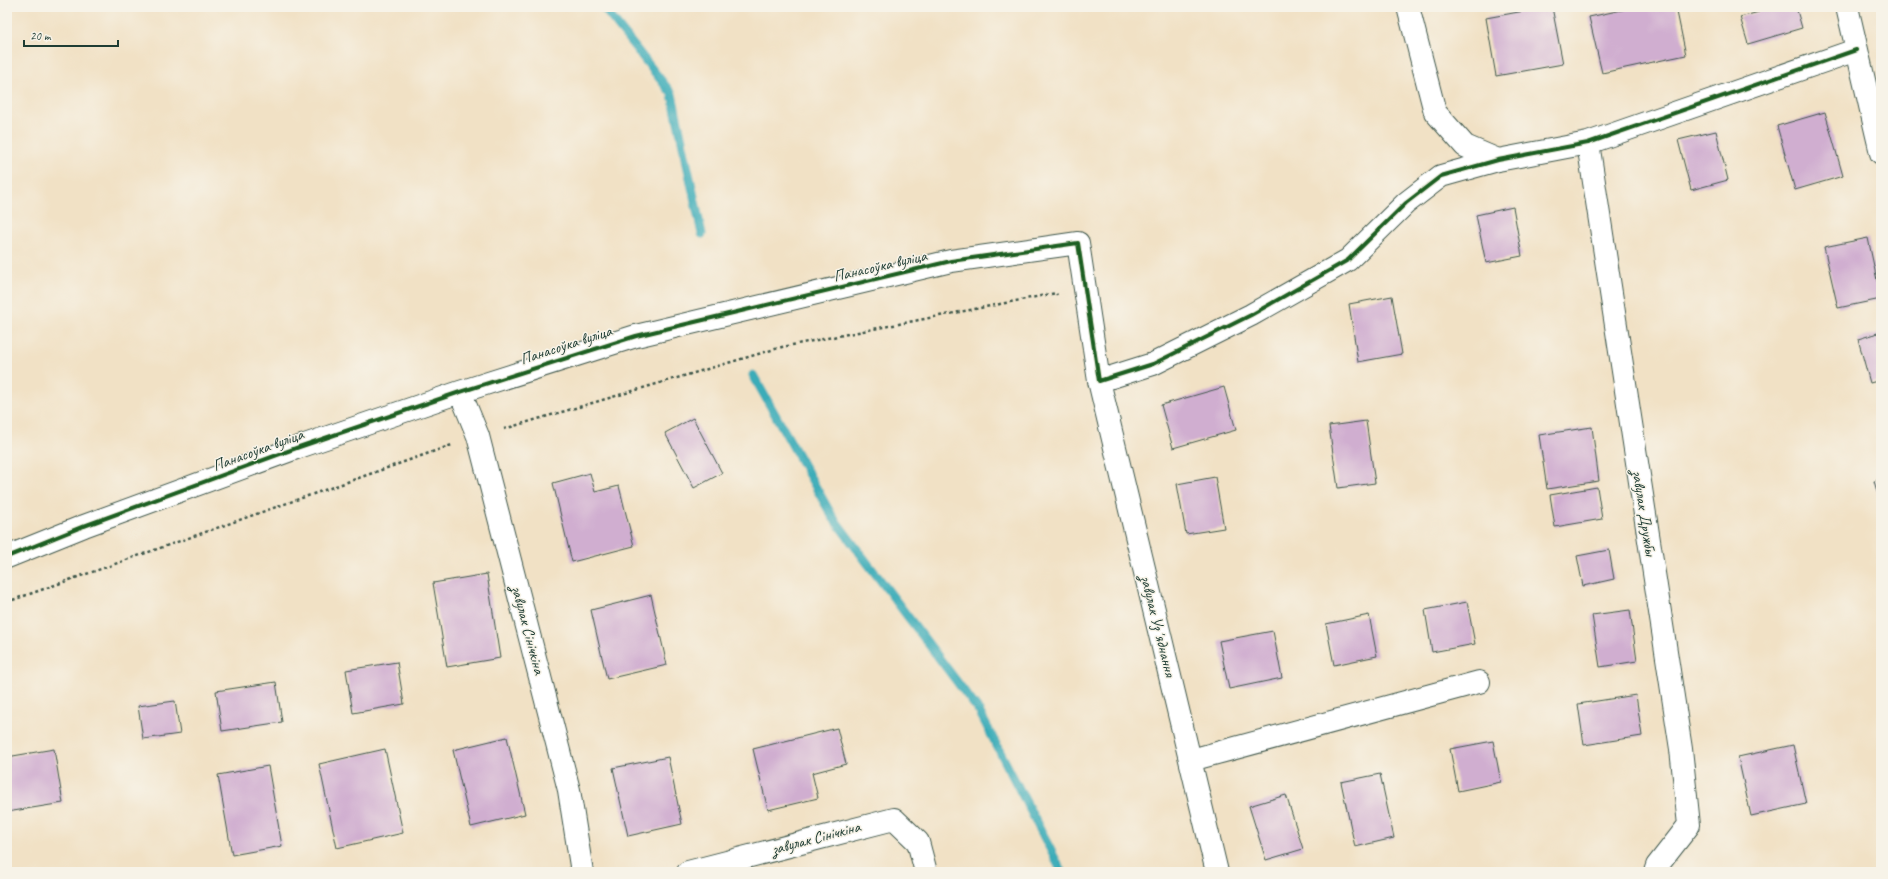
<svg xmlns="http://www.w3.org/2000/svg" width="1888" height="879" font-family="Caveat,sans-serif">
<rect width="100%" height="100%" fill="#f7f3e8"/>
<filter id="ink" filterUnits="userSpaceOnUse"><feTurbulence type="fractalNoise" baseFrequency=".025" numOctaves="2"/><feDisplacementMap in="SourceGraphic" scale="8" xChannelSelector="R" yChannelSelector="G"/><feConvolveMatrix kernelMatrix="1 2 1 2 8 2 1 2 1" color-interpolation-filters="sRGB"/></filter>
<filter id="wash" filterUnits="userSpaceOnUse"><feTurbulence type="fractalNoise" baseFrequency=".012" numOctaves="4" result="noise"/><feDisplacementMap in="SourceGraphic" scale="16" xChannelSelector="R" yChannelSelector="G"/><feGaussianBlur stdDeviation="0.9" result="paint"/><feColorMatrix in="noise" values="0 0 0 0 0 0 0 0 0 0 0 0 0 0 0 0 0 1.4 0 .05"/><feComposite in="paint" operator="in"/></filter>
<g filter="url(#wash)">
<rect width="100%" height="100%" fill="#f1e1c5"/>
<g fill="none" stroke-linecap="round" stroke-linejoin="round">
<path stroke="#3bacb8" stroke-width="9" d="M603 7 672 94 702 234
M753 375 832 516 979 711 1062 872"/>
</g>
<g id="blocks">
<path fill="#d0aed0" d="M1546 7H1552L1563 64 1496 76 1486 18Z
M1636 7H1676L1686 55 1602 73 1589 17Z
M1757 7H1796L1802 28 1748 44 1740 17 1759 12Z
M1825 112 1843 176 1795 190 1777 126Z
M1716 131 1728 180 1691 190 1678 140Z
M1513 207 1522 256 1486 263 1476 215Z
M1868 238 1881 299 1838 308 1824 247Z
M1392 296 1402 354 1358 362 1349 304Z
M1881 332V380L1870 383 1858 339Z
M1224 387 1236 430 1173 448 1161 405Z
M693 418 722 473 694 488 665 433Z
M1366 421 1375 483 1338 488 1329 426Z
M1592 427 1599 481 1547 489 1539 435Z
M590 473 595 492 619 486 634 546 572 562 553 483Z
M1215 477 1224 528 1186 534 1177 484Z
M1881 479V505L1874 481Z
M1597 487 1602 519 1555 527 1550 495Z
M1609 550 1614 579 1583 586 1577 556Z
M487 574 500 658 447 667 433 583Z
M651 595 667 665 607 679 591 610Z
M1467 602 1475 644 1432 652 1425 610Z
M1630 610 1637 661 1600 667 1592 615Z
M1369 615 1377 656 1334 665 1326 624Z
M1273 631 1282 678 1229 689 1219 641Z
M397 662 404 704 353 713 346 670Z
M276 682 282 722 222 731 216 691Z
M1636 695 1642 736 1584 745 1578 704Z
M175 701 180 734 143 739 138 706Z
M837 728 846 764 812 773 818 798 768 810 753 749Z
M507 737 525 814 471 827 453 750Z
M1493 741 1501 782 1458 791 1450 749Z
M1793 745 1806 804 1751 816 1738 757Z
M54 749 63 803 7 812V757Z
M385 749 403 833 337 848 319 764Z
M668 757 682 824 628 836 613 768Z
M268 766 282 846 232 855 218 775Z
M1380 774 1394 838 1355 847 1341 782Z
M1286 795 1303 849 1266 860 1249 806Z"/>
</g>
</g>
<g filter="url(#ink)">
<use href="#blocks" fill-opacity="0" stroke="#3e564a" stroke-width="1"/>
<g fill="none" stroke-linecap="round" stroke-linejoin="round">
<defs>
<path id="minor" d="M1408 7 1435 112 1465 146 1498 160
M1847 7 1881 153
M1588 143 1681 749 1689 825 1657 866 1655 872
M1099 381 1217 872
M460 392 478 436 569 790 582 872
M7 557 84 526 299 447 460 392 636 336 951 261 1078 243 1099 381 1153 364 1251 315 1348 260 1406 203 1441 176 1498 160 1588 143 1856 50
M1191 760 1479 682
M688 872 894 819 918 842 926 872"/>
</defs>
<use href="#minor" stroke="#3e564a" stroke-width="24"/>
<path stroke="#3e564a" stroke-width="2.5" stroke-dasharray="3 3" stroke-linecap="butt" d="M504 429 782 347 1056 293 1057 295
M7 602 452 445"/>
<use href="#minor" stroke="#fff" stroke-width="22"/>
<defs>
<path id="cycleway" d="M7 557 84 526 299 447 460 392 636 336 951 261 1078 243 1099 381 1153 364 1251 315 1348 260 1406 203 1441 176 1498 160 1588 143 1856 50"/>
</defs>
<use href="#cycleway" stroke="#f7f3e8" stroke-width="6"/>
<use href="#cycleway" stroke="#1b5e20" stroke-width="4"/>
</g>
</g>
<g text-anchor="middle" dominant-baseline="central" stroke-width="3" stroke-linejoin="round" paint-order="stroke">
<g font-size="16" fill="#1f3d34" stroke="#f7f3e8">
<text transform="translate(880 266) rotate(-13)">Панасоўка вуліца</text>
<text transform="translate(566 345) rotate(-18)">Панасоўка вуліца</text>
<text transform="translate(258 450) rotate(-20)">Панасоўка вуліца</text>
<text transform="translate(1644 513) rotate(81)">завулак Дружбы</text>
<text transform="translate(1158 626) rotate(76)">завулак Узʼяднання</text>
<text transform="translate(528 630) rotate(75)">завулак Сінічкіна</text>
<text transform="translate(816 838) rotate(-15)">завулак Сінічкіна</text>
</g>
</g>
<rect width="1888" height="879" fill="none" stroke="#f7f3e8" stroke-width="24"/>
<path d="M24 40v6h94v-6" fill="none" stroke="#1f3d34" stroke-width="2"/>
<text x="30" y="40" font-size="12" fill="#1f3d34" stroke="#f7f3e8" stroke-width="3" paint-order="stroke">20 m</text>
</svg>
